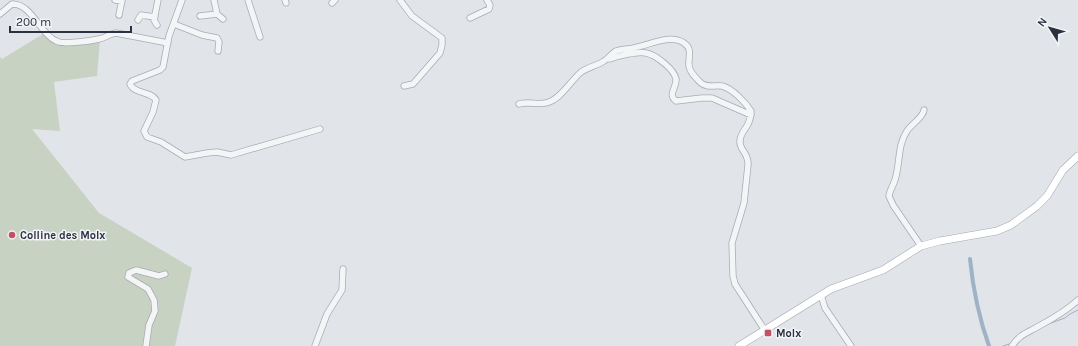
<svg xmlns="http://www.w3.org/2000/svg" width="1078" height="346" font-family="Karla,sans-serif">
<rect width="100%" height="100%" fill="#e1e4e9"/>
<path fill="#c7d2c3" d="M43 34 56 45 100 40 97 76 54 82 60 131 32 129 99 213 192 268 175 346H0V57L2 59Z"/>
<g fill="none" stroke-linecap="round" stroke-linejoin="round">
<path stroke="#9fb2c6" stroke-width="1" d="M1048 324 1065 318 1070 314 1078 310
M1019 341 1035 331
M1003 346 1009 344"/>
<path stroke="#9fb2c6" stroke-width="4" d="M970 259C973 289 979 318 989 346"/>
<defs>
<path id="minor" d="M115 0 122 1
M182 0 169 36 163 67 160 70 132 81 130 84C134 94 151 91 156 100L153 112 144 131 147 137 161 142 185 157 207 153 217 152 231 155 320 129
M248 0 260 37
M285 0 286 3
M400 0 412 16 442 38V45L440 53 413 84 404 86
M332 3 335 0
M0 14 12 4C32 3 41 37 59 42 65 44 91 41 99 39 105 38 109 34 116 33L168 43
M217 14 223 19
M119 15 122 0
M200 16 217 14 214 0
M470 18 489 9 490 5 487 0
M138 20 141 15 155 17
M174 24 202 35 217 38 219 42 218 51
M157 25 154 20 158 0
M610 59C618 56 638 51 646 53 656 55 674 69 676 79 677 88 667 94 676 101L702 98H712L751 115
M519 104C529 101 540 106 549 102 560 99 571 81 580 73 587 67 597 66 604 61 609 58 612 53 616 51 623 49 631 49 637 47 652 44 670 34 684 43 693 49 688 57 689 66 690 73 696 78 701 83 707 88 714 85 722 86 733 89 745 102 751 111 751 115 750 120 748 124 745 130 740 134 740 141 739 150 749 153 748 165L744 203 732 243 733 276 735 284 764 329
M921 246 893 205 889 196C890 189 895 183 896 176 900 161 898 144 907 131 911 124 923 118 924 110
M821 295 825 308 851 346
M146 346 149 325 155 311 154 300 148 289 128 277 129 273 136 270 159 276 165 274
M315 346 327 314 342 290 343 269
M1012 346C1020 334 1027 333 1039 326 1052 319 1067 310 1078 300"/>
<path id="major" d="M739 346 831 289 883 270 921 246 940 241 997 231 1011 225 1037 206 1047 196 1063 170 1078 156"/>
</defs>
<use href="#minor" stroke="#a7abb3" stroke-width="7"/>
<use href="#major" stroke="#a2a9b3" stroke-width="8"/>
<use href="#minor" stroke="#f4f5f7" stroke-width="5.5"/>
<use href="#major" stroke="#fff" stroke-width="7"/>
</g>
<g fill="#c35163" stroke="#f1f3f6" stroke-width="1.5">
<circle cx="12" cy="235" r="4"/>
<rect x="764" y="329" width="8" height="8" rx="2"/>
</g>
<g text-anchor="middle" dominant-baseline="central" stroke-width="3" stroke-linejoin="round" paint-order="stroke">
<g font-size="11" font-weight="bold" fill="#2b323f" stroke="#f1f3f6" text-anchor="start">
<text x="20" y="235">Colline des Molx</text>
<text x="776" y="333">Molx</text>
</g>
</g>
<g transform="translate(1050 28) rotate(307)" stroke="#f1f3f6" stroke-width="3" paint-order="stroke">
<path d="M0-3L7 15L0 10L-7 15Z" fill="#2b323f"/>
<text y="-6" font-size="11" font-weight="bold" text-anchor="middle" fill="#2b323f">N</text>
</g>
<path d="M10 26v6h121v-6" fill="none" stroke="#2b323f" stroke-width="2"/>
<text x="16" y="26" font-size="12" fill="#2b323f" stroke="#f1f3f6" stroke-width="3" paint-order="stroke">200 m</text>
</svg>
